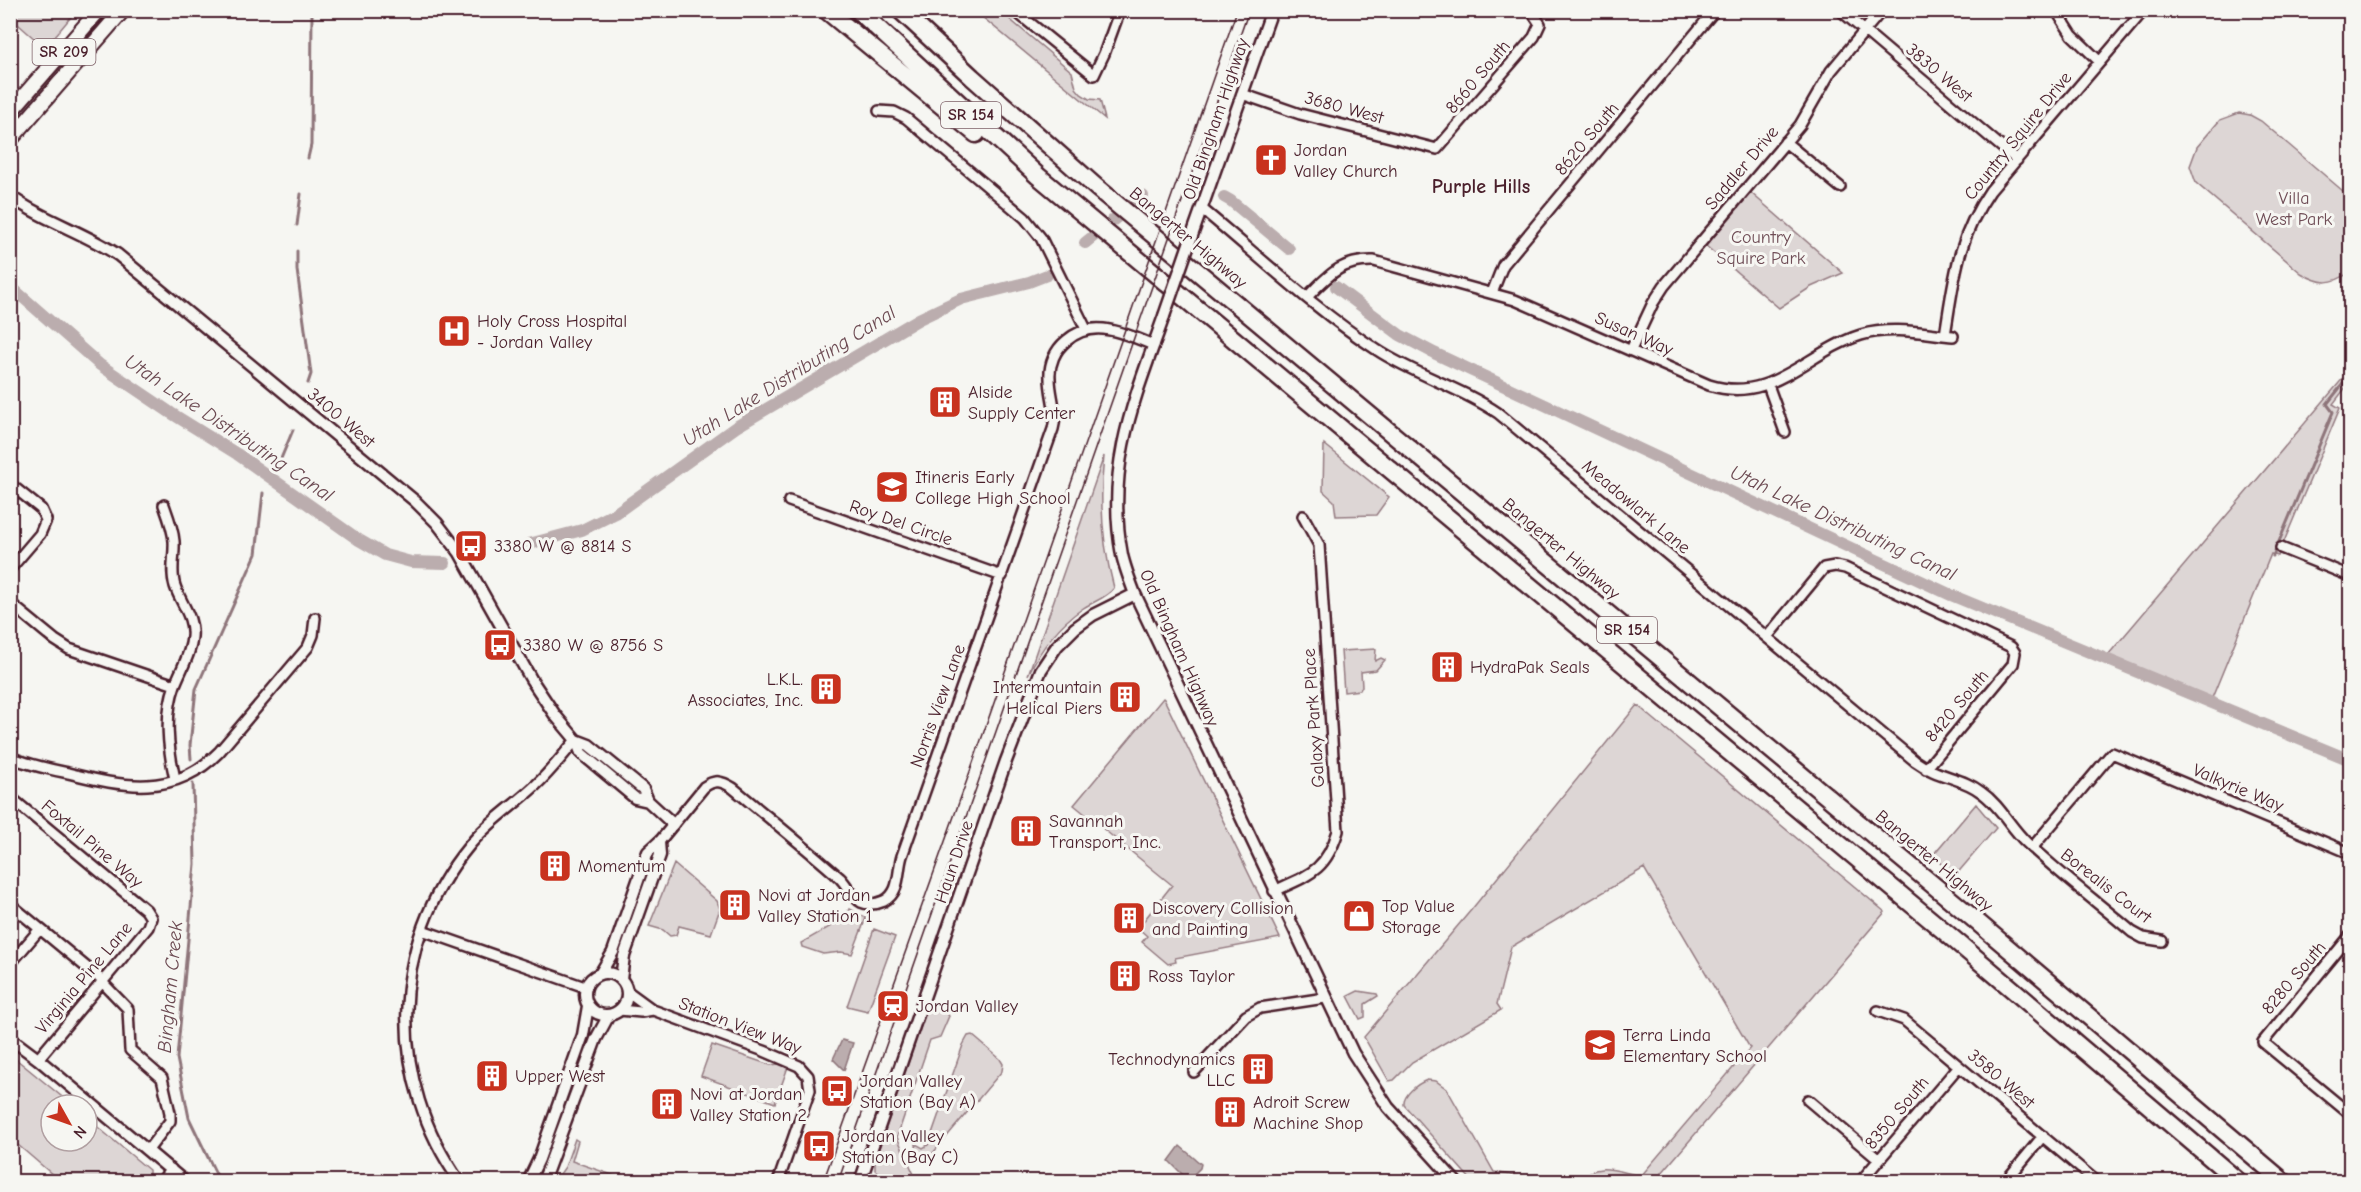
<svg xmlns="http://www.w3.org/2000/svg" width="2361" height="1192" font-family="'Comic Neue',sans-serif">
<rect width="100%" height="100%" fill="#f6f6f2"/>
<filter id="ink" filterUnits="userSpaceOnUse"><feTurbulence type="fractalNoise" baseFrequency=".0167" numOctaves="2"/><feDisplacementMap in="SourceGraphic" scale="12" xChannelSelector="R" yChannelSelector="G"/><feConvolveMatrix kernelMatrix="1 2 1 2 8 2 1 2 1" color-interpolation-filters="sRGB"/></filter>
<g filter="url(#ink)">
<path fill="#ddd6d5" stroke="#947a80" stroke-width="1.5" d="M11 10H76V11L45 48 11 18Z
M975 11H1000L1072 72 1076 88 1081 94 1089 99 1100 100 1105 119Z
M2239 113 2250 115 2261 121 2350 197V272C2332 285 2321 285 2301 273L2196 183 2190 166 2197 147 2220 120Z
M1751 193 1843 273 1811 287 1779 308 1706 246Z
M2350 370V382L2333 404 2340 408 2278 556 2271 554 2212 698 2108 655Z
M1324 444 1389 497 1376 515 1336 516 1334 501 1323 491Z
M1104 456C1099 502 1102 544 1114 588 1107 598 1092 602 1082 609 1057 626 1041 648 1028 675Z
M1376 649 1375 661 1381 658 1385 660 1376 670 1361 672 1362 686 1360 690 1344 692 1341 651Z
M1163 698 1164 699 1280 938 1175 958 1176 962 1168 964 1142 942 1147 936 1138 928 1172 885 1074 805Z
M1637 705 1885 912 1655 1181H1582C1593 1159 1622 1173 1641 1176L1750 1048 1644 868 1511 947 1497 1004 1501 1010 1412 1062 1394 1080 1389 1081 1364 1037 1472 909Z
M1976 804 1996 828 1955 876 1932 856Z
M674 864 717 901 720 909 711 934 679 926 676 935 670 936 663 930 649 926Z
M850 909 866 918 852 954 841 952 823 954 802 947 801 943 833 925Z
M874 929 895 937 868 1011 847 1006Z
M1358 991 1377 994 1378 996 1365 1004V1017L1360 1019 1348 996Z
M933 1006 945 1011 949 1016 940 1037 930 1040 897 1137 917 1181H888L875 1170V1160L927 1008Z
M972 1035 1000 1059 1003 1064 1002 1071 933 1153 929 1156 917 1154 916 1144 923 1148 928 1145 963 1045 968 1036Z
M712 1045 770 1065 779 1064 788 1067 775 1103 701 1076Z
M11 1055 72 1105H51V1141H87V1118L149 1170V1174L143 1181H60L11 1139Z
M1427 1080 1436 1081 1447 1089 1494 1172 1528 1178 1536 1181H1472L1404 1105C1403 1095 1417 1084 1427 1080Z
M575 1139 578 1141 572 1161 624 1179 625 1181H555L565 1167Z"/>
<path fill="#bbadae" stroke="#8e747a" stroke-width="1.5" d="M842 1040 853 1043 844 1070 833 1059Z
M1180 1146 1201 1164 1200 1168 1190 1178H1186L1169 1161Z"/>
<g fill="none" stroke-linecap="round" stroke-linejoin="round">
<path stroke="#8e747a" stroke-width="3" d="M308 158 311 145 312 10
M297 225 301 194
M297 251V270L311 374 308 383
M280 461 293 430
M2273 556 2333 412 2327 404 2350 375
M191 759 190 745 196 689 256 554 263 493
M193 784 195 864 177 1058 189 1118 216 1174 225 1182"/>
<path stroke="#bbadae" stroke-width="12" d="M1224 197 1231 201 1289 249
M1085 243 1143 196
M10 286 100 365 171 413 237 454 359 540 385 555 411 562 445 563
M1336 287 1400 335 1434 353 1951 595 2350 760
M529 544 582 530 616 513 736 427 919 319 961 299 1029 282 1047 275"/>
<defs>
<path id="minor" d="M1014 10 1094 75 1104 54 1120 10
M1840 10 2017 160
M2056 10 2072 35 2100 62
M1242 94 1300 114 1437 149 1534 37 1540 24 1531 10
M879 111 894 112 906 118 1025 218 1041 238 1086 329
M1785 142 1840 187
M1202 209C1259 256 1314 309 1377 350 1415 375 1460 387 1498 413L1915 761C1938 778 1962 777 1981 792 2000 805 2010 827 2027 843 2060 874 2097 902 2132 932L2143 938 2162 941
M1492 293 1503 265 1715 10
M1307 297C1329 275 1341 260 1374 261L1515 300 1709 385C1772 405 1806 352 1861 335 1891 326 1923 333 1953 336
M1945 335C1954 279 1957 239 1990 191L2144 10
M1631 350 1653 303 1664 286 1800 125 1831 71 1882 10
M1768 385 1785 432
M10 484 41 509 46 520 40 534 10 569
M789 501 1002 576
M164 505C168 516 173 529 174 541 175 556 170 571 175 586 181 604 194 617 192 637 191 654 181 669 175 685 164 715 168 748 175 779
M2281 548 2350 576
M10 603 55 640 69 649 175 685
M1767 637 1824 568 1835 566 1845 568 2011 647 2015 653 2013 664 1926 769
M10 757C29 765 49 769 68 773 124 787 174 798 219 752L308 647 313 635 315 618
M10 797 146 910 151 918 148 927 38 1059
M659 842 704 787C715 779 722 781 733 788 769 818 805 847 840 878 847 885 852 897 861 902 868 905 877 904 884 901 901 892 897 872 902 856L1053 429C1058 411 1050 396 1050 378 1049 364 1055 350 1066 341 1094 317 1124 334 1154 345
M2032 848 2112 753 2350 853
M1274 891C1309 875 1326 871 1338 831L1319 545 1303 516
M10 904 103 981
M422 930 585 987
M2350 936 2263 1042 2350 1114
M10 964 40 929
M102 982 128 1009 130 1050 162 1078 170 1113V1121L148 1150
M627 991 653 1010 764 1051 799 1066 808 1076 810 1090 778 1182
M619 1010 641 1012 653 1010
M1878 1011 1904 1020 2097 1182
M1194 1072 1246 1016 1260 1008 1325 998
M1808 1100 1879 1160
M161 1182 171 1169
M460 1182C387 1080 388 944 469 846 488 822 514 806 536 785 551 771 563 755 576 740
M1860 1182 1959 1066
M2005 1182 2043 1136"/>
<path id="tertiary" d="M10 196C44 221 84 232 118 255L415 501 437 523 460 553 531 679 555 715 576 740 581 753 635 798 648 801
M1189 244 1272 10
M1164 316C1135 398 1105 465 1122 555 1125 568 1130 581 1135 594L1353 1053 1388 1107 1456 1182
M576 740 589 745 643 789 648 801 673 824
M585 994a21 21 0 1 1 42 0a21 21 0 1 1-42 0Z
M600 974 613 952 648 852 659 842
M621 979 624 956 660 855 659 842
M10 1038 38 1059 185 1182
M528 1182 539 1159 583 1035 588 1006
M543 1182 596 1039 609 1015
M860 1182 1006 761 1041 670 1057 646 1075 628 1093 615 1135 594"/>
<path id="primary" d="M10 112 99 10
M10 140 123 10"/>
<path id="motorway" d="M826 10 976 134
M858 10 1038 176 1944 931 2239 1182
M900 10 972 77 1096 187 1962 909 2284 1182"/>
</defs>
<use href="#minor" stroke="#4a1f2b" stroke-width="14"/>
<use href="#tertiary" stroke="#4a1f2b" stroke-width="15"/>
<use href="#primary" stroke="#4a1f2b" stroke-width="18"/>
<use href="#motorway" stroke="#4a1f2b" stroke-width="21"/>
<use href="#minor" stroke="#f6f6f2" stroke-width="9"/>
<use href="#tertiary" stroke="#f6f6f2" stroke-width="10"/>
<use href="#primary" stroke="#f6f6f2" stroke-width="14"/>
<use href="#motorway" stroke="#f6f6f2" stroke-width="16"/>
<path stroke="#4a1f2b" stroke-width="1.5" d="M823 1182 967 780 1237 10
M838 1182 1249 10"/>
<defs>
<path id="tertiary-bridge" d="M1164 316 1189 244"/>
</defs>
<use href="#tertiary-bridge" stroke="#4a1f2b" stroke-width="15" stroke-linecap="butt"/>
<use href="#tertiary-bridge" stroke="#f6f6f2" stroke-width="10"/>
</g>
</g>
<defs>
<symbol id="church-square" viewBox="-11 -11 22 22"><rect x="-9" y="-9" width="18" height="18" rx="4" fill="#c8321e" stroke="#f6f6f2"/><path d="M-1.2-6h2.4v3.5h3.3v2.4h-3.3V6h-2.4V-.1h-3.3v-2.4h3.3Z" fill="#fff"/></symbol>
<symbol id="hospital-square" viewBox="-11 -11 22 22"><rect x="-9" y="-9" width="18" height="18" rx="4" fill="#c8321e" stroke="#f6f6f2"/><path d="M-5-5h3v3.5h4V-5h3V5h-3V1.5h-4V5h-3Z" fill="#fff"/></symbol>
<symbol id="building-square" viewBox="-11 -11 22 22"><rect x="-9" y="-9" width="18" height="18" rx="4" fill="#c8321e" stroke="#f6f6f2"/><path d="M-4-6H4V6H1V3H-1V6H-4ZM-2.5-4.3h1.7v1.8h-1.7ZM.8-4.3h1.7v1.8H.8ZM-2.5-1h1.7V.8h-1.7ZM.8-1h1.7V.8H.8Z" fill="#fff"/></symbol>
<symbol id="school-square" viewBox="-11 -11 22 22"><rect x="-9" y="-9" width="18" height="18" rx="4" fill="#c8321e" stroke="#f6f6f2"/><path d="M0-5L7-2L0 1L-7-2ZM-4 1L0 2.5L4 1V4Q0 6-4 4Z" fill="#fff"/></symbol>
<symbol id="bus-square" viewBox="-11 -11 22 22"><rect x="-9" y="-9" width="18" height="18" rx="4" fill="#c8321e" stroke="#f6f6f2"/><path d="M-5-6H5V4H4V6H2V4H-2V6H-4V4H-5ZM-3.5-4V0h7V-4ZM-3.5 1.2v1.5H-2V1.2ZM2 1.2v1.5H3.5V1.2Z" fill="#fff"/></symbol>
<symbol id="shop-square" viewBox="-11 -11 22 22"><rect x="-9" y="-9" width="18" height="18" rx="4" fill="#c8321e" stroke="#f6f6f2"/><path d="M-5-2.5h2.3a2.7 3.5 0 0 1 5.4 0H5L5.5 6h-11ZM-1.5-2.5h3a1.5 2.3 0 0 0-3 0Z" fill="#fff"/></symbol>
<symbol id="station-square" viewBox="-11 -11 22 22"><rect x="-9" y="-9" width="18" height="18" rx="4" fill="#c8321e" stroke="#f6f6f2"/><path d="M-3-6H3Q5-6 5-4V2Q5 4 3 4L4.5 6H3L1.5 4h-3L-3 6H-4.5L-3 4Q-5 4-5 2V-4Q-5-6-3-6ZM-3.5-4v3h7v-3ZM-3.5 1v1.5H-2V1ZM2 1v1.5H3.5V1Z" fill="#fff"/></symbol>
</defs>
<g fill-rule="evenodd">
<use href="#church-square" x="1252" y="141" width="38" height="38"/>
<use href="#hospital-square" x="435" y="312" width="38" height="38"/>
<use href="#building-square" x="926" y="383" width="38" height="38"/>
<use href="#school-square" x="873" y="468" width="38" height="38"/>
<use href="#bus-square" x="452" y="527" width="38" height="38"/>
<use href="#bus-square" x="481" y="626" width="38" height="38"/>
<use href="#building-square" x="1428" y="648" width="38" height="38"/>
<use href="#building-square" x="807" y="670" width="38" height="38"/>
<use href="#building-square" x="1106" y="678" width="38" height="38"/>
<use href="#building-square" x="1007" y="812" width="38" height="38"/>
<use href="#building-square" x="536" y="847" width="38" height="38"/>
<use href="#building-square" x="716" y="886" width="38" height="38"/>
<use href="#shop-square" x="1340" y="897" width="38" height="38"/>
<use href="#building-square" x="1110" y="899" width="38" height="38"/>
<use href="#building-square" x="1106" y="957" width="38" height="38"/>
<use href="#station-square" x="874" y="987" width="38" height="38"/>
<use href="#school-square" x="1581" y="1026" width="38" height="38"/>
<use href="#building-square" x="1239" y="1050" width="38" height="38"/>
<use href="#building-square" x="473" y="1057" width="38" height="38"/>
<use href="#bus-square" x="818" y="1072" width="38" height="38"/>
<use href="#building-square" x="648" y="1085" width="38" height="38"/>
<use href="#building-square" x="1211" y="1093" width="38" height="38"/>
<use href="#bus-square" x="800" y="1127" width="38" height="38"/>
</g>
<g text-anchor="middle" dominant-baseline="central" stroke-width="6" stroke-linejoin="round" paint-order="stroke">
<g fill="#f6f6f2" stroke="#7e6067" stroke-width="1.5">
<rect x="32.5" y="39" width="63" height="26" rx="4.5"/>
<rect x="941" y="102" width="60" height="26" rx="4.5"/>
<rect x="1597" y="617" width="60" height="26" rx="4.5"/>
</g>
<g font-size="16" font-weight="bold" fill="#4a1f2b">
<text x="64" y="52">SR 209</text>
<text x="971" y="115">SR 154</text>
<text x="1627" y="630">SR 154</text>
</g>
<g font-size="18" fill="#4a1f2b" stroke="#f6f6f2">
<text transform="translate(1939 73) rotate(40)">3830 West</text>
<text transform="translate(1478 77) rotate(-50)">8660 South</text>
<text transform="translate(1344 108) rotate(15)">3680 West</text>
<text transform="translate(1216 119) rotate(-71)">Old Bingham Highway</text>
<text transform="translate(2018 136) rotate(-51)">Country Squire Drive</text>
<text transform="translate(1587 139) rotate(-50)">8620 South</text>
<text transform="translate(1742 168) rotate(-50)">Saddler Drive</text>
<text transform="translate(1188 238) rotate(40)">Bangerter Highway</text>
<text transform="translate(1634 334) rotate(24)">Susan Way</text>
<text transform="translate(341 418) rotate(40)">3400 West</text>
<text transform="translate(1636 507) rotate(40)">Meadowlark Lane</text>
<text transform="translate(901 523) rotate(19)">Roy Del Circle</text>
<text transform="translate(1561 549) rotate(40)">Bangerter Highway</text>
<text transform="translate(1179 648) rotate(66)">Old Bingham Highway</text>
<text transform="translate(938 706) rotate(-70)">Norris View Lane</text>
<text transform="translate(1957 706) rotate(-50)">8420 South</text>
<text transform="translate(1314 718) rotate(-94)">Galaxy Park Place</text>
<text transform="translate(2238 788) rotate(23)">Valkyrie Way</text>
<text transform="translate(92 844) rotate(40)">Foxtail Pine Way</text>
<text transform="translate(1934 861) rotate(40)">Bangerter Highway</text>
<text transform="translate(954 862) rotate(-71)">Haun Drive</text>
<text transform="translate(2106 886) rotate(38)">Borealis Court</text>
<text transform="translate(84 978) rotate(-50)">Virginia Pine Lane</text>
<text transform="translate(2294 978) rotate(-50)">8280 South</text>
<text transform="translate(740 1026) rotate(21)">Station View Way</text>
<text transform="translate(2001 1079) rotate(40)">3580 West</text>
<text transform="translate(1897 1113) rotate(-50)">8350 South</text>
</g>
<g font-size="18" fill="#4a1f2b" stroke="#f6f6f2" text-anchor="start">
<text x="1294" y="150">Jordan<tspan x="1294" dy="21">Valley Church</tspan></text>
<text x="477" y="321">Holy Cross Hospital<tspan x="477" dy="21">- Jordan Valley</tspan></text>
<text x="968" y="392">Alside<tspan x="968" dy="21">Supply Center</tspan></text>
<text x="915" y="477">Itineris Early<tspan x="915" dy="21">College High School</tspan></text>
<text x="494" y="546">3380 W @ 8814 S</text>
<text x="523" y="645">3380 W @ 8756 S</text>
<text x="1470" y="667">HydraPak Seals</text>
<text x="803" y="679" text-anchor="end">L.K.L.<tspan x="803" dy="21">Associates, Inc.</tspan></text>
<text x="1102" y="687" text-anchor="end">Intermountain<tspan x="1102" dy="21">Helical Piers</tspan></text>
<text x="1049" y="821">Savannah<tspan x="1049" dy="21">Transport, Inc.</tspan></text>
<text x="578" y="866">Momentum</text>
<text x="758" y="895">Novi at Jordan<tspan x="758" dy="21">Valley Station 1</tspan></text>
<text x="1382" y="906">Top Value<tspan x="1382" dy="21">Storage</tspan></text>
<text x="1152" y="908">Discovery Collision<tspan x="1152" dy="21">and Painting</tspan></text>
<text x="1148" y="976">Ross Taylor</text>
<text x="916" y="1006">Jordan Valley</text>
<text x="1623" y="1035">Terra Linda<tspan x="1623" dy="21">Elementary School</tspan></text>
<text x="1235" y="1059" text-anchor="end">Technodynamics<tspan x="1235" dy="21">LLC</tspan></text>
<text x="515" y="1076">Upper West</text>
<text x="860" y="1081">Jordan Valley<tspan x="860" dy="21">Station (Bay A)</tspan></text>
<text x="690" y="1094">Novi at Jordan<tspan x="690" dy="21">Valley Station 2</tspan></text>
<text x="1253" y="1102">Adroit Screw<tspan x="1253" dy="21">Machine Shop</tspan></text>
<text x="842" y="1136">Jordan Valley<tspan x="842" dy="21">Station (Bay C)</tspan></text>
</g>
<g font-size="18" fill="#6f4d56" stroke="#f6f6f2">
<text x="2294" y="198">Villa<tspan x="2294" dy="21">West Park</tspan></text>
<text x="1761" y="237">Country<tspan x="1761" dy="21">Squire Park</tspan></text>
</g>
<g font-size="20" font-weight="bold" fill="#4a1f2b" stroke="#f6f6f2">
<text x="1481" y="186">Purple Hills</text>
</g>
<g font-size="20" font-style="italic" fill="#6c4a52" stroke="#f6f6f2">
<text transform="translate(789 376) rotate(-32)">Utah Lake Distributing Canal</text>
<text transform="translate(229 428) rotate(34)">Utah Lake Distributing Canal</text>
<text transform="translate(1843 523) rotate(25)">Utah Lake Distributing Canal</text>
<text transform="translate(170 987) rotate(-85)">Bingham Creek</text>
</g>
</g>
<rect width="2361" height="1192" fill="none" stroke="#f6f6f2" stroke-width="36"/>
<rect x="18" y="18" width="2325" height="1156" fill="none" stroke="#4a1f2b" stroke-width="2" filter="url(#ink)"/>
<g transform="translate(69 1123) rotate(130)"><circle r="28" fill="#f6f6f2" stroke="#b1a0a2" stroke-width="1.5"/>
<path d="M0-4.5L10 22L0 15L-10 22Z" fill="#c8321e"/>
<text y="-9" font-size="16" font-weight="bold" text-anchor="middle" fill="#4a1f2b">N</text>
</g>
</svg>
